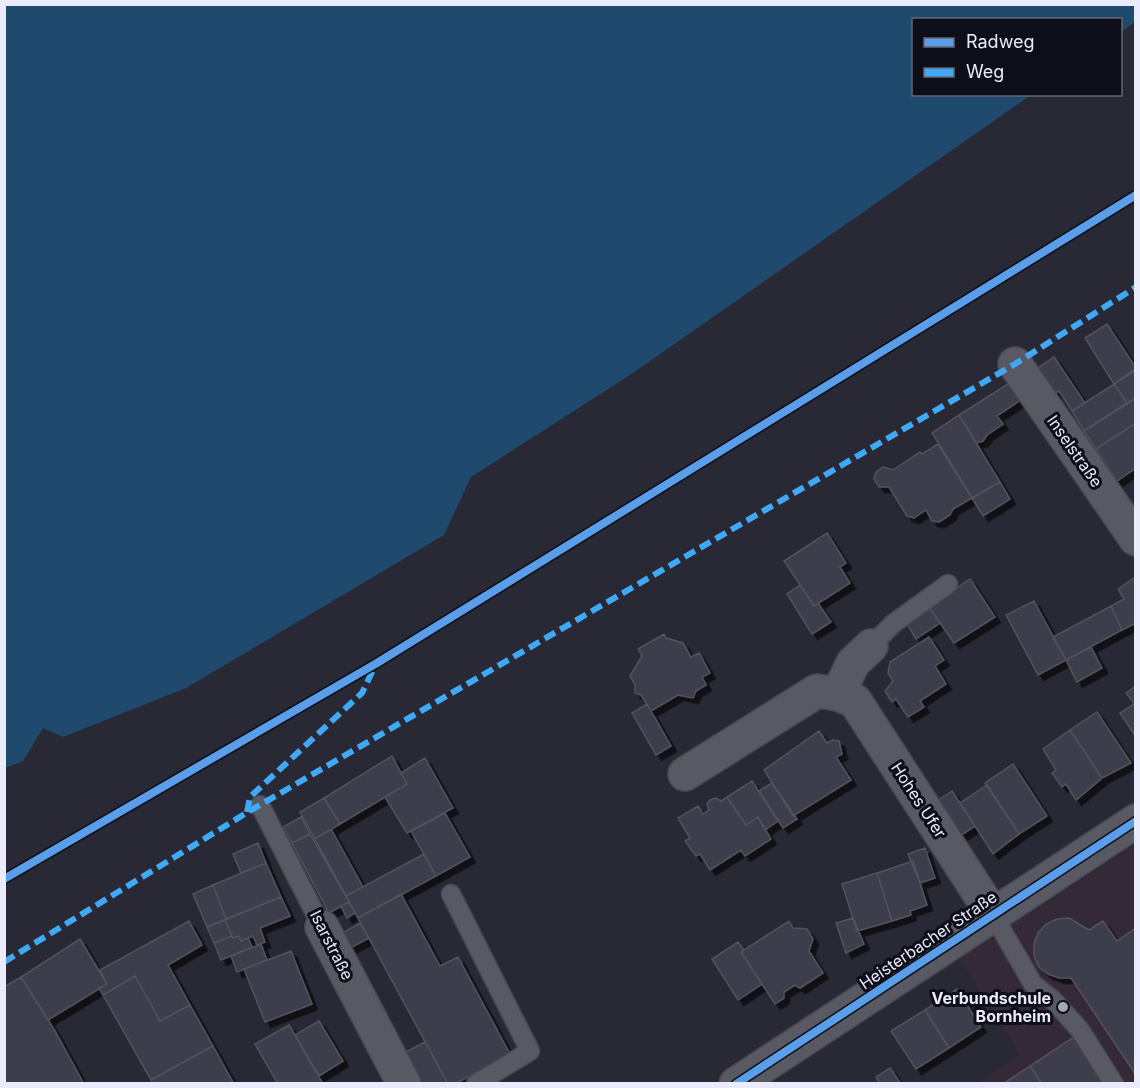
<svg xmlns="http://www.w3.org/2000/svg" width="1140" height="1088" font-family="Inter,sans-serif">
<defs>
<filter id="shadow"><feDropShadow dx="5.5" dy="5.5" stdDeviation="0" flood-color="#0009"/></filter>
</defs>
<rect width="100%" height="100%" fill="#292935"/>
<path fill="#342936" d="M1135 845V1083H978L1020 1055 959 958Z"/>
<path fill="#1f4a6d" d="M5 4H1135L1136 21 1121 32 1120 20H914V94L1031 95 630 375 471 477 444 535 186 688 63 737 43 728 23 761 5 768Z"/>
<path fill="#3e3e4c" stroke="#52525d" stroke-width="1.5" filter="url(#shadow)" d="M1107 324 1136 368 1114 384 1085 338Z
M1054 357 1085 403 1072 411 1059 391 1055 393 1038 368Z
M1136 370V398L1127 403 1114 384Z
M1014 380 1025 397 997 416 1003 424 987 435 983 441 976 443 959 415Z
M1114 384 1127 403 1084 431 1072 411Z
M1136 398V423L1096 449 1084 431Z
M959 415 1000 482 972 498 932 433Z
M1136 423V468L1117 481 1096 449Z
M938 444 972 498 953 509 950 515 939 522 932 521 926 510 914 518 907 516 889 487H879L874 479 876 472 883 467 893 470 920 452 922 454Z
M1000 482 1010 499 983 516 972 498Z
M827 533 846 563 840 567 850 583 814 606 784 561Z
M1136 577V623L1122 630 1111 606 1124 599 1118 589Z
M970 579 995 617 954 643 929 607Z
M800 585 814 606 818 603 831 622 812 634 787 594Z
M1034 601 1066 660 1038 675 1006 615Z
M1111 606 1122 630 1066 660 1053 637Z
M929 607 940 623 916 639 906 622Z
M664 634 666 638 683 643 691 657 699 653 710 673 702 677 706 685 696 691 693 698 678 695 651 711 641 695 635 693V685L630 676 642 656 638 649Z
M929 637 944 660 935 666 946 684 920 701 924 707 908 717 896 699 892 702 885 691 893 681 888 673 890 662Z
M1091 647 1102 668 1077 682 1066 660Z
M1136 686V706L1126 693Z
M647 704 671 746 656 755 632 713Z
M1134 704 1136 706V737L1120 713Z
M1097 712 1131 763 1102 778 1070 730Z
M1070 730 1102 778 1076 800 1066 784 1062 787 1052 773 1056 770 1043 749Z
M819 731 827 743 833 740 839 741 842 754 836 757 851 780 793 816 764 770Z
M392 756 407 784 340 824 324 798Z
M425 758 453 808 407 833 385 797 407 784 401 773Z
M1013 764 1047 816 1019 834 985 783Z
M752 781 778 821 765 830 758 817 746 825 727 797Z
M772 783 797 819 783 828 759 791Z
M987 785 1019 834 993 854 960 803Z
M952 791 975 826 960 836 937 801Z
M727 797 746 825 758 817 771 839 745 856 741 850 710 870 700 854 696 856 685 841 690 838 678 818 698 806 703 814 709 810 707 804 710 800 716 798 721 801Z
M324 798 340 824 315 839 300 812Z
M445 813 470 857 436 876 411 831Z
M301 817 310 834 292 843 283 827Z
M331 829 363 887 346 896 315 839Z
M310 834 349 902 329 913 292 843Z
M258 843 266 863 241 873 233 854Z
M925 848 935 878 920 883 908 854Z
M424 854 436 876 358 918 346 896Z
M913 861 927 905 910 911 911 915 892 921 877 873Z
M266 863 281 897 226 919 213 885Z
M877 873 892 921 857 931 842 884Z
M213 885 226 919 207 927 193 894Z
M401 894 440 966 458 957 510 1054 455 1084H448L358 918Z
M281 897 290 916 260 928 265 942 257 945 253 936 241 941 239 936 233 938 225 920Z
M349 902 355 913 347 918 341 906Z
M853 918 864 944 846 953 836 923Z
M1069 918 1089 930 1103 921 1117 941 1136 928V1075L1071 978H1059L1048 974 1039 967 1034 956V944L1038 933 1046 924 1057 919Z
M225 920 232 936 214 943 207 927Z
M189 921 202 945 168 965 190 1005 160 1021 135 976 103 995 99 988 107 984 100 970Z
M789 921 793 928 807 929 813 939 809 951 823 973 800 988 795 985 784 992V998L775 1004 741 952Z
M360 923 369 938 343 952 335 937Z
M232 936 233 938 239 936 241 941 248 938 252 947 221 960 214 943Z
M80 939 107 984 48 1020 21 977Z
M738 942 744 950 741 952 762 984 738 1000 712 959Z
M261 944 267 960 237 972 231 956Z
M291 951 312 1004 265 1022 244 969Z
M135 976 160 1021 190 1005 213 1046 151 1080 103 995Z
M21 977 55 1031 84 1084H4V987Z
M957 989 981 1027 949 1048 925 1010Z
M925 1010 949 1048 916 1069 891 1031Z
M319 1021 343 1061 319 1076 295 1035Z
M289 1025 295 1035 323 1084H278L255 1044Z
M1074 1037 1103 1084H1042L1030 1066Z
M425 1042 448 1084H416L400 1055Z
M213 1046 234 1084H152L151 1080Z
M1030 1066 1042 1084H1003Z
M890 1068 901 1084H880L876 1077Z"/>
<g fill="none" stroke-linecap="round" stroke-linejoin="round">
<defs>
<path id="lane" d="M871 646 894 623 948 584
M260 805 322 927
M451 894 530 1051 476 1084
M992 913 1033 984 1053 1000 1080 1030 1114 1084"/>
<path id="street" d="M1015 364 1136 539
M838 694 853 663 871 646
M685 774 817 691 838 694 855 701 992 913
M322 927 404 1084
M736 1084 1136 821"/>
</defs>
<use href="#lane" stroke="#464652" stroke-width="21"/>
<use href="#street" stroke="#464652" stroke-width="36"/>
<use href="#lane" stroke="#585962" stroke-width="18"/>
<use href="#street" stroke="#585962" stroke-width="33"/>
<path stroke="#3fa9f5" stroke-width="6" stroke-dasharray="12 6" stroke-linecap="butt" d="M247 812 250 797 362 693 375 666
M4 962 248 812 1015 364 1136 287"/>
<defs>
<path id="cycleway" d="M4 879 377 663 1136 195
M736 1084 1136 821"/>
</defs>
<use href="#cycleway" stroke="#0e0e19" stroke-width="11"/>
<use href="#cycleway" stroke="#5a9eea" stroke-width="8"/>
</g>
<circle fill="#a6a7b6" stroke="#0e0e19" stroke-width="2" cx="1063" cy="1007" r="6"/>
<g text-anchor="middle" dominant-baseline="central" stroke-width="6" stroke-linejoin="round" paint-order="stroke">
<g font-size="16" fill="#eaebfc" stroke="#0e0e19">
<text transform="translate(1075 451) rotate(55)">Inselstraße</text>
<text transform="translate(919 800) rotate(57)">Hohes Ufer</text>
<text transform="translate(928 940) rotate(-34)">Heisterbacher Straße</text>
<text transform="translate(332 945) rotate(63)">Isarstraße</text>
</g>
<g font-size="16" font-weight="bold" fill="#eaebfc" stroke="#0e0e19" text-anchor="end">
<text x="1051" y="998">Verbundschule<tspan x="1051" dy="18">Bornheim</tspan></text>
</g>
</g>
<rect width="1140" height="1088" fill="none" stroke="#eaebfc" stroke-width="12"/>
<rect x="912" y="18" width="210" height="78" fill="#0e0e19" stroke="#666674" stroke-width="1.5"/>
<rect x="924" y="38" width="30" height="9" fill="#5a9eea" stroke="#666674" stroke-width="1.5"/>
<text x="966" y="48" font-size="18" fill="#eaebfc">Radweg</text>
<rect x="924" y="68" width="30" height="9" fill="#3fa9f5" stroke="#666674" stroke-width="1.5"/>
<text x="966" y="78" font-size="18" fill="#eaebfc">Weg</text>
</svg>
